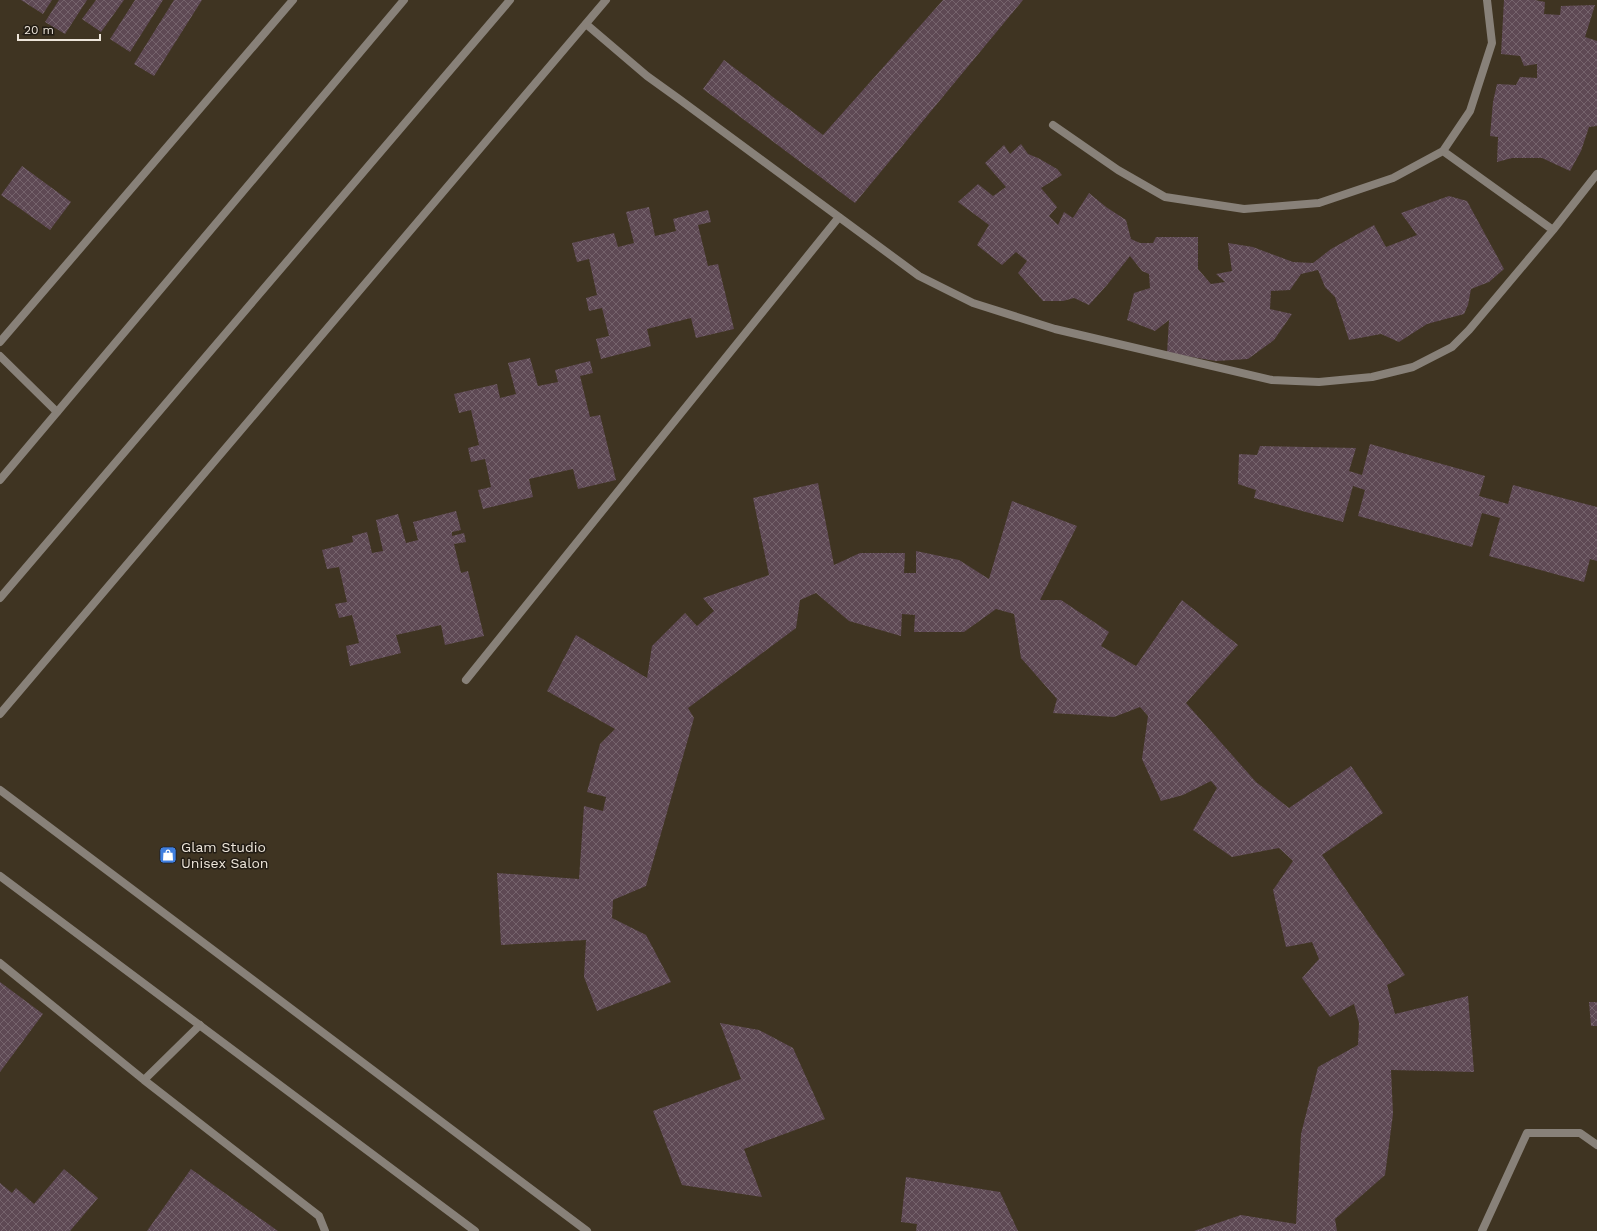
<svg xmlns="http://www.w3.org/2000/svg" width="1597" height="1231" font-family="'Work Sans',sans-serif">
<defs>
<pattern id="building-cross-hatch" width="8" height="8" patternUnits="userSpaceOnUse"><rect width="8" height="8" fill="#5e4954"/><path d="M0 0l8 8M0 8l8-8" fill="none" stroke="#75636c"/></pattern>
</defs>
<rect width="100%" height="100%" fill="#3f3422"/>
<path fill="url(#building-cross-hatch)" d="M21 0H52L43 14Z
M59 0H87L65 34 45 22Z
M96 0H124L101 32 82 19Z
M135 0H163L130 52 110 39Z
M174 0H202L154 76 134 64Z
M943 0H1023L855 203 703 89 724 60 823 135Z
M1504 0H1535L1545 2 1544 14 1560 15 1561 6 1595 5 1585 37 1597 41V126L1589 127 1581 151 1570 171 1542 158H1512L1497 162 1498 137 1490 136 1493 102 1497 84 1516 85 1520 77 1537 78V64L1524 66 1520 56 1501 54Z
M1021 144 1028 154 1038 158 1057 169 1062 175 1041 188 1057 207 1049 216 1058 225 1064 212 1073 218 1089 193 1106 207 1126 220 1131 239 1140 243H1153L1156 237H1198V269L1211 284 1225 282 1216 274 1232 271 1228 243 1253 247 1293 262 1313 263 1331 249 1374 225 1386 247 1417 235 1401 213 1449 196 1467 201 1504 269 1489 282 1471 289 1468 305 1464 314 1427 324 1399 342 1381 334 1349 340 1335 297 1325 287 1318 270 1301 274 1290 290 1271 291 1270 309 1292 314 1274 340 1248 359 1216 361 1167 353 1169 320 1155 331 1127 320 1134 293 1150 288 1149 274 1142 271 1130 256 1107 285 1089 305 1074 298 1063 301H1043L1018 273 1027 261 1016 252 1002 265 977 245 989 225 958 202 978 184 993 196 1006 187 985 163 1004 145 1010 154Z
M22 166 71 202 50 230 1 195Z
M649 207 655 236 676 231 673 219 708 210 711 222 698 225 708 266 718 264 734 329 696 338 691 318 647 329 651 346 601 359 596 339 609 336 602 308 589 311 586 298 597 295 589 259 577 262 572 243 614 233 618 247 634 243 626 212Z
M530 358 538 386 558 382 555 370 590 361 593 373 580 376 590 417 600 415 616 480 578 489 573 469 529 479 533 497 483 509 478 490 491 487 485 459 471 462 468 448 479 445 471 410 459 413 454 394 497 384 500 398 516 394 508 363Z
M1370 444 1485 476 1479 496 1508 504 1513 485 1597 507V561L1590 559 1584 582 1489 556 1500 518 1482 513 1472 547 1358 516 1365 490 1353 486 1343 522 1254 498 1256 490 1238 484 1239 454 1257 455 1260 446 1356 448 1349 471 1362 475Z
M818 483 834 565 860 553H905L904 573H916V551L959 560 989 579 1012 501 1077 526 1040 600H1061L1109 632 1101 646 1136 666 1182 600 1238 645 1186 703 1256 782 1289 808 1351 766 1383 813 1322 855 1405 975 1387 985 1395 1014 1468 996 1474 1072 1391 1070 1393 1114 1385 1175 1335 1219 1337 1231H1194L1241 1215 1296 1224 1301 1134 1318 1067 1358 1045 1359 1023 1354 1004 1330 1017 1302 978 1319 959 1312 942 1286 947 1273 890 1293 861 1279 848 1232 857 1193 830 1217 788 1211 781 1183 795 1161 801 1142 759 1148 716 1140 707 1114 717 1053 713 1057 699 1021 658 1014 614 996 609 964 632H914L915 615 902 614 901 636 849 621 816 593 800 600 796 628 688 708 694 718 646 886 613 900 612 918 646 935 671 982 597 1011 584 977 586 940 501 945 497 873 579 879 584 806 603 811 606 797 587 792 600 744 615 729 547 691 576 635 647 678 652 646 685 613 697 626 714 611 703 598 769 575 753 498Z
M456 511 461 530 452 532V536L464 533 466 542 454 544 461 573 468 571 484 636 445 645 441 625 396 635 401 653 350 666 346 646 359 643 352 615 339 618 335 604 347 602 339 567 327 569 322 550 353 542 352 536 367 532 372 553 383 551 376 520 398 514 406 543 418 540 413 522Z
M0 982 43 1014 0 1072Z
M1589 1002H1597V1026H1591Z
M720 1023 759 1030 793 1048 825 1119 744 1149 762 1197 682 1185 653 1111 741 1079Z
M64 1169 98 1198 70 1231H0V1183L12 1193 16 1188 34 1204Z
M191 1169 278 1231H147Z
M906 1177 1000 1192 1018 1231H916L917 1224 901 1222Z"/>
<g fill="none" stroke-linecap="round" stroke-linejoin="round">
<path stroke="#888179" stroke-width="8" d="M586 24 647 76 679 99 919 276 973 303 1055 329 1272 380 1319 382 1372 377 1413 367 1452 347 1469 330 1553 230 1597 174
M1053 125 1118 170 1165 197 1244 209 1319 203 1393 178 1443 151 1470 111 1492 43 1487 0
M1443 151 1553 230
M466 680 839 217
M1482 1231 1527 1133H1580L1597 1145"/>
<path stroke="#888179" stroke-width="8" d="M0 342 293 0
M0 356 57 412
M0 714 606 0
M0 963 144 1080
M200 1025 144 1080 319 1216 325 1231"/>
<path stroke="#888179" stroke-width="8" d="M0 480 404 0
M0 598 510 0
M0 790 587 1231
M0 876 475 1231"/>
</g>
<defs>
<symbol id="shop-square" viewBox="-11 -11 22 22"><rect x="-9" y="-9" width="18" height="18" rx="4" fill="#3f7fe0" stroke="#221c14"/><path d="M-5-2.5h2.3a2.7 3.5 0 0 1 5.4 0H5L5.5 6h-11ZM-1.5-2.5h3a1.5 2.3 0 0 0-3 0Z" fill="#fff"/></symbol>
</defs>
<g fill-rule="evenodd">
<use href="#shop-square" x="158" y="845" width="20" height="20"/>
</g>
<g text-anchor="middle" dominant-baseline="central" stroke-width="3" stroke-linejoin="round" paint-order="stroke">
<g font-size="14" fill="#ede5da" stroke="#221c14" text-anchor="start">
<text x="181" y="847">Glam Studio<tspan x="181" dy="16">Unisex Salon</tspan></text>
</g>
</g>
<path d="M18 34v6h82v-6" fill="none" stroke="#ede5da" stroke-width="2"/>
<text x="24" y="34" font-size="12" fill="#ede5da" stroke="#221c14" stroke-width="3" paint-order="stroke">20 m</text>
</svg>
